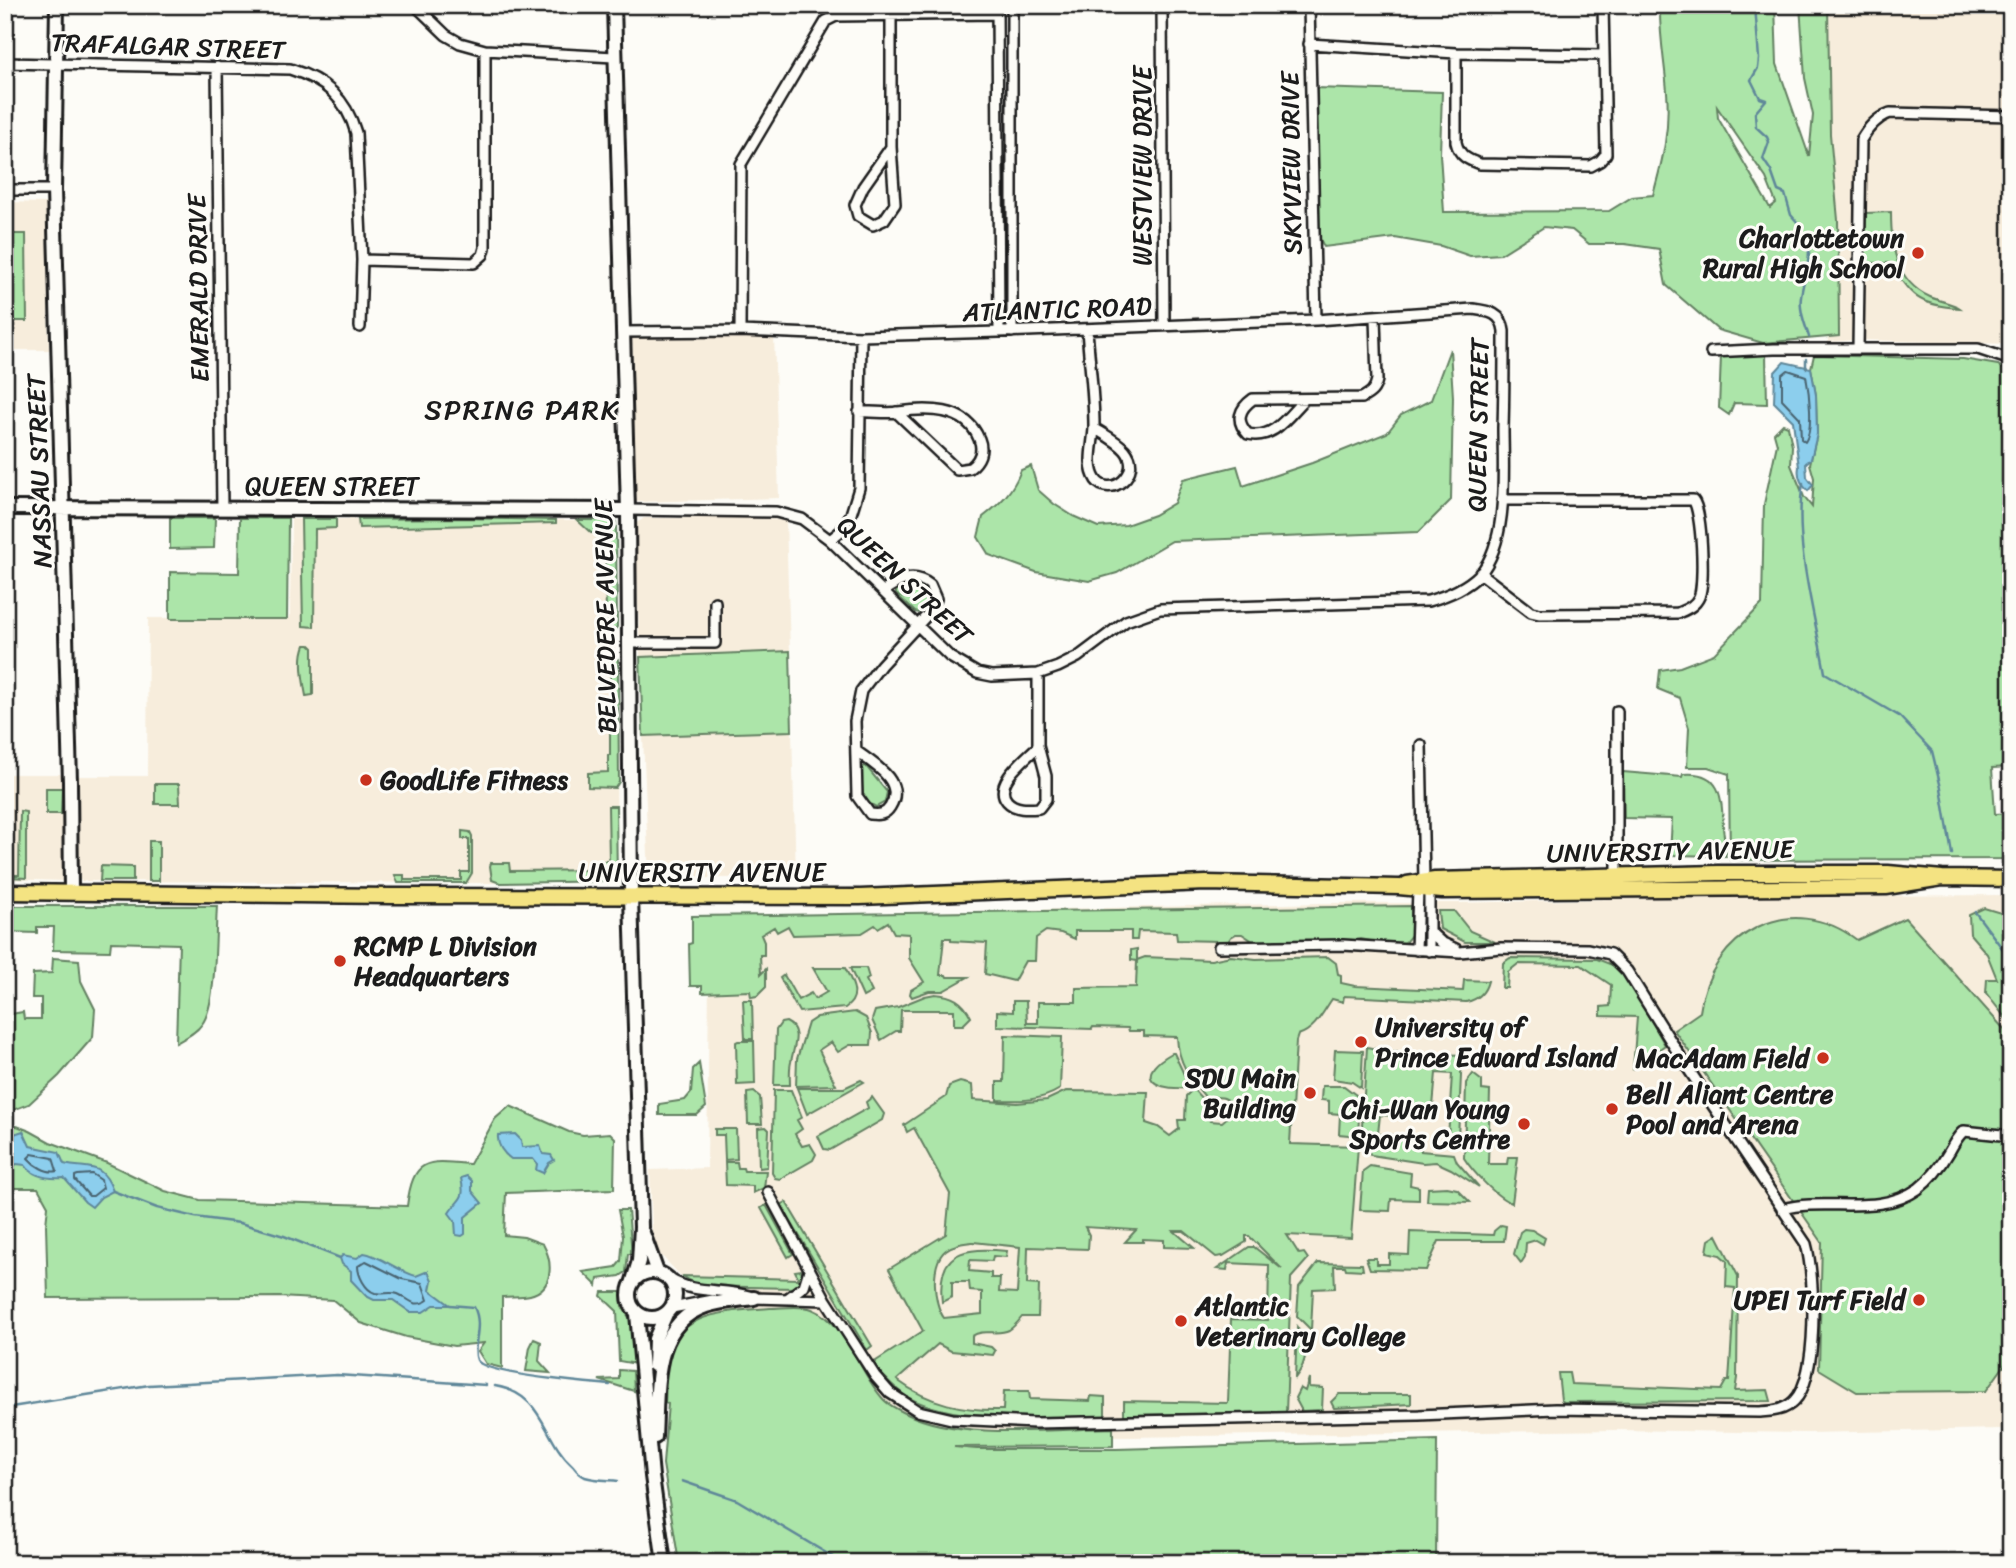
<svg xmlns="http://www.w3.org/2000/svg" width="2016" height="1568" font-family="Sriracha,sans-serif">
<rect width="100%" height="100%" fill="#fdfcf7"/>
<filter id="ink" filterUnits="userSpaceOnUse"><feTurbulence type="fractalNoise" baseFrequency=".0143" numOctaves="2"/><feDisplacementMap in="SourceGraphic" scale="14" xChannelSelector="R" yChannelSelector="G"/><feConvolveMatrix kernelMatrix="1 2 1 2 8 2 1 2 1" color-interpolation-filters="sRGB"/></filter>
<g filter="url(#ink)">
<path fill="#f7eddc" d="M1819 5H2011V344L1858 340 1828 342Z
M5 202 46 203 49 350H5Z
M774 334 779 498 636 502 632 338Z
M644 518H748L786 520 790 651 640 657 635 524Z
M291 519 614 520 617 881 500 883 82 881 79 879 76 776H147L148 618H290Z
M792 731 796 877 649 879 643 736Z
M5 774H63L64 881 5 879Z
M2011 895V1425H2002L2001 1429 1806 1433 1616 1430 1128 1437H903L693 1335 699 1279 681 1276 658 1252 652 1232 650 1170 707 1168 709 980 707 917 1324 903H1457L1689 897Z"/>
<path fill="#ace5a9" stroke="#648062" stroke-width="2" fill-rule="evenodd" d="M1660 5H1775L1777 64 1809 156 1813 115 1805 78 1800 5H1828L1830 134 1838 220 1839 336 1763 343 1718 330 1666 285 1659 249 1625 244H1589L1572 230 1544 227 1501 254 1470 256 1441 246 1395 238 1324 247 1309 217 1316 88 1442 92 1440 154 1444 212 1609 211 1632 197 1653 195C1663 159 1670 130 1667 92 1665 63 1659 35 1660 5ZM1717 107 1766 178 1776 203 1770 208 1718 118Z
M1891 212C1891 246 1895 281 1930 297 1939 301 1953 303 1960 308 1918 306 1911 296 1890 263H1865L1866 213Z
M5 234H26L27 321H5Z
M1450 349 1453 397 1451 500 1419 532 1172 541 1117 573 1089 581 1036 572 989 555 978 537 983 517C1001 503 1013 491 1021 470L1031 466 1038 490 1054 504 1073 516 1098 527 1126 525 1154 515 1174 503 1183 479 1237 466 1243 486 1312 463 1387 433 1401 415 1431 400Z
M1766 354 1767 404 1734 403 1729 415 1719 408 1721 356Z
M1814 355 1963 359 1998 365 2011 374V767L1992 768 1995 814 2011 813V859L1730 860 1729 774 1708 767H1687L1689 728 1680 698 1658 689 1660 670 1680 667 1714 654 1762 604 1764 504 1777 444 1774 433 1783 424 1788 426 1792 446 1791 465 1804 497 1812 507 1814 478 1810 464 1817 434 1816 395 1811 368Z
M170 518H215L214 548 170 549Z
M240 518H288L287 619H170V572L239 573Z
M462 518 556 520V523L359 528 358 519Z
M301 519H336V528L315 529 314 627 303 626Z
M577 520H614L616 522 617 627 611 634 598 637 595 634 597 621H606L605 541 598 540V533H591Z
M910 583C923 585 929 592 928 605L920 613 915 612 896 594V591L901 585Z
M305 645H310L313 648V695L306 696C303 680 299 659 305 645Z
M790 651 792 731 643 736 640 657Z
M602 653H607L618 659 619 782 615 788 588 787V773L608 772V755H610V665H602Z
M866 766 887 792 885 802 876 807 863 800 861 770 862 767Z
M1623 772 1682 777 1683 774C1722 770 1722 799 1723 828 1724 838 1726 846 1726 856L1670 855 1672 819 1624 818Z
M155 784H179L180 804H155Z
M46 788H62L61 814H46Z
M608 806H616L617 881 500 883 492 880 490 866 491 863H509L510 871 601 870 602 861H609Z
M20 811 26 812V878L9 877 8 875H19Z
M462 831 470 832 472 836V873L466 883H398L395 875H404V880H461V872H469V839H462Z
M149 841H159V881H149Z
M101 866 133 867V881H100Z
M5 906H217C215 933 217 1005 202 1024 196 1033 185 1038 176 1043L179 944 111 942 110 951 53 950 54 927H37V933L5 932Z
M1411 906V935L1403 945 1385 944 1361 939 1340 944 1259 945 1242 934H1236L1231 937 1225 947H1219V941L1177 940 1176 932 1138 931 1137 940H1131V931H1075V939L1061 933 1046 931 1036 938 1035 961H1025L1014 981 985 974 987 943 951 941V938H944L940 975H946L947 977H968L943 991H929L912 997 910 994 911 990 924 982 909 958V934L894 933 888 922 878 928 875 925 862 933 793 935 788 926 777 932 774 927 761 935 764 942V955H760L761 974 766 969V987L757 996 751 997 750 991 702 993V986H690L689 944 692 943V916Z
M1984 908 2001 913 2011 926V1025L1986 993 1987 979H1997L1987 954 1970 934 1969 915Z
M1438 911H1454L1470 931 1495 942H1465L1440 929Z
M1905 918 2011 1037V1356L1986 1391 1857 1392 1819 1369 1822 1242 1674 1030 1700 1012C1710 933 1790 889 1857 940Z
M1137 949V960L1145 957 1211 960 1231 956 1256 959 1328 957 1336 963 1338 974 1341 975V983L1355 986 1463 991 1464 980 1488 981C1485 993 1477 1000 1466 1002L1344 996 1343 1002 1332 999C1323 1012 1315 1030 1298 1035L1296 1041 1290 1144 1358 1146 1351 1238 1287 1235 1299 1254 1304 1253 1308 1259 1291 1278 1286 1413 1124 1415V1401L1228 1403 1231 1319 1268 1320 1269 1265 1228 1263 1227 1270 1217 1269 1249 1247H1254L1282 1269 1249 1236H1246V1242L1223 1256 1216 1257 1184 1231H1174L1194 1248 1164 1247V1240L1143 1239V1242H1125L1136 1230 1085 1227 1089 1235 1088 1249 1028 1247 1027 1284 1039 1285 1038 1317H1022C1018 1322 1014 1327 1009 1330 997 1336 984 1328 972 1336V1343L991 1347 995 1351 993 1355 951 1351 938 1344 897 1380C929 1404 964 1411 1003 1410L1004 1391H1029L1030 1399 1090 1401 1091 1396 1105 1397V1417C1046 1417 960 1425 907 1397 896 1390 885 1377 875 1368L876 1361 923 1331 889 1269 946 1234 950 1194 914 1128 907 1132 904 1125 946 1097 949 1086 960 1082 972 1085 973 1100 1017 1103 1047 1100 1066 1091 1148 1092 1146 1123 1158 1127 1170 1136 1179 1129 1178 1120H1185L1186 1096 1193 1089 1206 1103 1205 1113 1210 1121 1222 1122C1229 1117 1237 1103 1224 1098 1220 1096 1210 1098 1206 1098 1190 1079 1178 1062 1177 1037L1144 1036V1031H1129L1128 1028 1093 1027 1092 1029 997 1026V1011L1013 1012V1001H1026L1027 1023H1038V1002H1076V988L1136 987 1137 961 1131 960V950ZM973 1242 1020 1247 1017 1293 999 1292 1000 1278H991V1273L969 1271 970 1260 992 1261 993 1256 1006 1257 1007 1251C965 1247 936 1250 942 1302L952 1297V1282H969L970 1291 982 1292V1314L944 1318C933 1303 930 1263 946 1250 954 1244 964 1243 973 1242Z
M53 958 79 960 81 981 95 1009 93 1037 59 1076 29 1104 5 1113V1015L23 1012 24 1019H41V998H32L33 974 52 973Z
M1510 958 1597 959 1615 966 1627 978 1665 1045 1633 1069 1637 1017 1601 1016V1007L1610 1006 1611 985 1581 965 1518 964 1508 972 1507 988H1502L1503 963Z
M813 968H845C852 982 862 997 845 1008L799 1012 780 978 784 975 798 1000 811 993 815 999 827 992Z
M850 968H866L869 978 866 980 872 992 863 997Z
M935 994C952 995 963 1001 971 1017L963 1025H954V1010H901L900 1031H896L881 1040 872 1020 875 1011 898 1007 925 996Z
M743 1000H752L753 1039H745Z
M855 1012 866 1018 872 1033 871 1045H850L838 1052 831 1042 819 1050 836 1085 796 1086 797 1059 808 1023 817 1017Z
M786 1022C803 1030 793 1048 791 1062 789 1070 790 1077 790 1085H774L776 1030 781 1023Z
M1005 1035 1062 1037 1060 1089C1041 1101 1020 1101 997 1100V1082H1004Z
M738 1041H754L755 1084 737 1085 736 1042Z
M1367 1047 1390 1052 1462 1055 1458 1138H1448L1452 1074 1436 1073 1432 1118 1380 1115 1378 1134 1421 1137V1151L1454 1154 1457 1162 1479 1187 1451 1169 1436 1162 1423 1163 1371 1155 1361 1142Z
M1335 1050 1363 1051 1361 1088 1352 1082 1333 1079Z
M1172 1053H1174L1189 1085 1185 1088C1149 1090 1136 1073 1172 1053Z
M699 1063 706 1107 697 1115H659V1104L685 1100 691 1093 693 1069Z
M1473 1074 1482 1081V1090L1490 1091 1488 1164H1507L1508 1157H1518L1512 1203C1498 1199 1472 1171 1464 1158L1466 1083Z
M861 1080 864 1082 807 1114 797 1088H844Z
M1322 1086H1344L1360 1098 1358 1136 1339 1134 1340 1114 1329 1113V1101L1321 1100Z
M774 1090H791L802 1117 797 1120 802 1129 795 1134 802 1146 810 1144 816 1154 813 1160 780 1179 775 1178 772 1173Z
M754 1092 760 1097 762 1124H748L747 1093Z
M872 1097 884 1114 882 1120 830 1150 824 1149 818 1136 868 1108 866 1102Z
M510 1106 569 1132 583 1135 610 1133 615 1138 614 1189 506 1193 504 1235 524 1237 543 1244C553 1262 554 1289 530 1295 522 1297 511 1296 502 1297V1368L486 1364 478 1351 484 1343 454 1346 406 1337 361 1323 333 1300 279 1297 48 1298 46 1225 48 1206 38 1188H5V1126H17L30 1131 50 1142 107 1163 165 1191 200 1200 407 1206C413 1157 428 1160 470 1164L495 1119Z
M766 1127 769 1130 767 1167 759 1168 758 1128Z
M715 1129H736L737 1159 725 1160 724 1135H715Z
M725 1162H737L738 1168H743L744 1171H766L764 1188 753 1193V1186L726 1185Z
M1370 1166 1411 1173 1410 1185 1419 1187V1200L1391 1199 1390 1211 1360 1210 1363 1171Z
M1447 1187 1457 1189 1470 1202 1427 1201 1428 1188Z
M786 1202 872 1346 867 1350 781 1205Z
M766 1205 793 1254 788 1257 761 1208Z
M618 1210H628L632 1254H628L626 1272 620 1276 598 1279 597 1286 583 1272 616 1267 621 1261 623 1236Z
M1501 1225 1506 1226 1504 1241H1439L1426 1270 1370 1269 1366 1258H1376V1264H1389V1254L1409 1255 1410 1232 1493 1235 1494 1231Z
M1524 1229 1532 1230 1545 1238 1543 1244 1536 1240 1526 1243 1525 1257 1521 1263 1514 1254 1520 1232Z
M1717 1235 1738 1276 1737 1378 1735 1391 1768 1390 1771 1401 1564 1402 1561 1400 1558 1373H1569L1571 1384 1721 1390 1726 1381H1729L1735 1288 1726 1287 1727 1261 1720 1255 1707 1252 1709 1240Z
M1318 1263 1362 1264 1363 1270 1346 1269 1345 1266H1334L1335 1288 1313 1289 1311 1330 1297 1316 1299 1287Z
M801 1270 804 1278 801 1284 795 1288 700 1286 682 1276 799 1279 795 1271Z
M602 1292H621L622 1306 633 1324 636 1364 619 1361 617 1311 601 1296Z
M770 1308C782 1308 801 1305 812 1309 849 1324 858 1373 884 1400 890 1406 899 1410 907 1414 960 1440 1053 1429 1113 1428V1446L954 1447 977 1449H1116L1437 1440 1436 1563H679L663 1464 668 1404 665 1403C666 1390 665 1377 667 1364 674 1310 727 1312 770 1308Z
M1297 1327C1309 1344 1308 1362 1295 1378Z
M534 1339 541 1342 539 1361 550 1373 526 1371 530 1347Z
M619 1370 633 1371 634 1391 599 1380 619 1379Z
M1309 1378V1387L1323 1388 1322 1410 1302 1411 1295 1398 1300 1388 1305 1391Z
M1339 1394H1411V1404L1334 1408 1331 1402Z"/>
<path fill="#8cceed" stroke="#5f8799" stroke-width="2" d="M1784 362 1811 368 1816 395 1817 434 1811 459 1806 463 1807 477 1813 485 1808 491C1801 484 1797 477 1799 467L1793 421 1774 402 1775 372Z
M23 1131 30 1146 59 1152 64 1164C90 1170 102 1161 113 1191L101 1197 92 1207 85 1202 64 1178C50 1179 33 1177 25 1165L17 1164 5 1169V1137Z
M515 1134 521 1140 522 1147 540 1146 543 1154 551 1155 554 1160 549 1163 543 1173 536 1170 537 1164 533 1159H511C503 1153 497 1145 498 1135Z
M467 1176 472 1181V1191L482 1203 465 1217V1234L462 1236 456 1235 455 1221 449 1213C459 1197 466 1201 461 1178Z
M364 1253C379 1255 398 1271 416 1276L428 1271 432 1280 430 1290 450 1305H434L423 1312H410L393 1300H374L366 1296 351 1280V1271L342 1264 340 1258 343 1255 357 1258Z"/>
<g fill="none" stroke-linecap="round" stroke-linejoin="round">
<path stroke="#496370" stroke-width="2" d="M1788 370 1806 376C1809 391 1814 430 1805 442L1801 439 1800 418 1782 399V375Z
M32 1154 53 1158 57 1171C47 1174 34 1165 28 1158Z
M78 1175 92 1174 101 1180 103 1188 93 1196H89L75 1180V1176Z
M366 1261 402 1279 422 1283 428 1300C414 1309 410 1299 398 1294 390 1291 383 1295 375 1293 365 1290 358 1275 358 1266Z"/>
<path stroke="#5f8799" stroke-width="2.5" d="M1755 5 1759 59 1758 68 1751 80 1760 98 1766 100 1755 113 1756 127 1767 137 1769 142 1763 159 1771 171 1778 191 1785 194 1791 215 1798 223 1799 242 1809 251C1809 267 1803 280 1801 297 1799 310 1805 324 1809 337
M1806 359V368
M1803 483C1793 541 1815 615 1825 673L1899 716 1932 751 1941 788 1952 854
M1975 912 2011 960
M113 1191 157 1208 195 1217 240 1223 284 1236 340 1258
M450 1305 474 1307C484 1327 471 1346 477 1360 484 1375 589 1383 610 1385
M495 1386C546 1395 541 1438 573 1466 576 1470 581 1475 585 1477 595 1480 608 1480 618 1481
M5 1408 149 1385 337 1375 486 1385
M682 1481 737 1500 843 1563"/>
<defs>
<path id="street" d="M415 5 446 35 460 43 485 50 614 57
M997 5 999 332
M1162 5 1164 326
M1309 5 1316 320
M1309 44 1456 53 1604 55
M1456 53V142C1459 156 1468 160 1480 164L1591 166 1600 161 1606 154 1603 5
M5 63 290 69C325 80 346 98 356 133L362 260 360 327
M217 67 222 509
M891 147 863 187 855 205 858 216 873 225 884 220 895 204 891 147V17
M5 190H54
M362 260 474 263 483 255 485 248V50
M1087 329C1089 361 1094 394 1094 426 1094 443 1086 465 1096 480 1110 499 1144 473 1125 450 1117 441 1105 435 1094 428
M740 331 741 164 826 21 836 16 997 14
M622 332 740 331 861 336 999 332 1316 320 1473 309C1489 311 1502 313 1504 331 1504 364 1504 396 1503 428 1503 470 1509 540 1480 574 1466 588 1447 596 1428 601L1160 609 1126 621 1078 657 1058 667 1038 674 992 676 977 673 950 657 830 540 802 519 776 512 628 510
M1012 332V5
M1858 349 1861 140C1868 128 1876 118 1890 113L2011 116
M1711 352 1774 349H1978L2011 360
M1305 399C1288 416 1274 440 1248 434 1235 421 1239 409 1253 399L1362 398C1371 393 1375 390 1377 380L1375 317
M859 412C872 411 886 414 898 412 926 408 966 406 979 439 984 451 979 461 970 468L957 470 896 412
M830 540 841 531 851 514 859 488 861 336
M1480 573 1531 612 1540 614 1678 613C1687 609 1695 606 1699 597 1705 583 1702 510 1693 500H1502
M629 643H715V602
M1038 674V746L1046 776V799L1039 808C1028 809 1015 810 1007 801 992 783 1027 758 1038 746
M1421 745 1424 881 1429 891V951
M856 751C874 764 906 782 890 807 885 815 879 815 870 814L857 796 855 721 861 691 881 665 930 612 936 599 930 585C913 572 899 580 884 591
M1617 876V711
M1429 931 1441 942 1456 949
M1416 950 1418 890 1422 885
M768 1192 826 1300 875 1376 890 1393 918 1411 952 1419 1035 1423 1419 1415 1555 1409 1759 1412C1772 1411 1784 1411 1794 1401 1819 1377 1815 1276 1806 1244L1687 1067 1627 971 1610 954 1588 949 1501 948 1460 952 1343 945 1219 947
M1782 1209C1827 1197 1878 1217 1918 1189 1931 1179 1941 1166 1949 1152 1954 1144 1957 1136 1964 1131L2011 1136
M671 1280C695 1294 723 1288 749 1296
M751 1298 826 1300
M788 1298 804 1286 809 1270
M672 1308 713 1300"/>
<path id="secondary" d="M57 5 54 190 70 782 71 893
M614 5 628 510 631 897 641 1227 639 1261 632 1284
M5 508 628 510
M643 1233 657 1272
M629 1295a23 23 0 1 1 46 0a23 23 0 1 1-46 0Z
M637 1314 652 1476 664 1563
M654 1365 655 1339 666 1314
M655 1437C658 1390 651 1324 706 1306 721 1301 739 1300 754 1298"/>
<path id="primary" d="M1407 884 1435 880 1718 873H1888L1942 878 2011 879
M5 892 392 896 860 897 1206 883 1399 887 1442 891 1886 887 1942 878"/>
</defs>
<use href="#street" stroke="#1c1c1c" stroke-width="14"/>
<use href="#secondary" stroke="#1c1c1c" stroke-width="18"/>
<use href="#primary" stroke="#1c1c1c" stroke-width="19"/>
<use href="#street" stroke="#fdfcf7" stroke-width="9"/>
<use href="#secondary" stroke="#fdfcf7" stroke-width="12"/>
<use href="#primary" stroke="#f4e382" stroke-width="14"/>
</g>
</g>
<g fill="#c8321e" stroke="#fdfcf7" stroke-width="2.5">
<circle cx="1918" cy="253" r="7"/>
<circle cx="366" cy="780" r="7"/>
<circle cx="340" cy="961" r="7"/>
<circle cx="1361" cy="1042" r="7"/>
<circle cx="1823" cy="1058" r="7"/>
<circle cx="1310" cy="1093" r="7"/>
<circle cx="1612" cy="1109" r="7"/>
<circle cx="1524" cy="1124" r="7"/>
<circle cx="1919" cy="1300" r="7"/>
<circle cx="1181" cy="1321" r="7"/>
</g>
<g text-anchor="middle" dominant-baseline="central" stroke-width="6" stroke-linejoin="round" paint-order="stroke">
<g font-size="26" fill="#1c1c1c" stroke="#fdfcf7">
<text transform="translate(168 46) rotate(2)">TRAFALGAR STREET</text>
<text transform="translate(1291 163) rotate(-91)">SKYVIEW DRIVE</text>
<text transform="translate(1142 166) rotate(-90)">WESTVIEW DRIVE</text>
<text transform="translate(198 288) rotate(-91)">EMERALD DRIVE</text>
<text transform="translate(1057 309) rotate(-2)">ATLANTIC ROAD</text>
<text transform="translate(1478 425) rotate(-89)">QUEEN STREET</text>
<text transform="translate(39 471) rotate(-92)">NASSAU STREET</text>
<text x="332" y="486">QUEEN STREET</text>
<text transform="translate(905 580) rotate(43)">QUEEN STREET</text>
<text transform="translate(605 616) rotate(-91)">BELVEDERE AVENUE</text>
<text transform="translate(1670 851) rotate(-1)">UNIVERSITY AVENUE</text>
<text x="702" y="872">UNIVERSITY AVENUE</text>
</g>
<g font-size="26" font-weight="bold" fill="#1c1c1c" stroke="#fdfcf7" text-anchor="end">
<text x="1904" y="238">Charlottetown<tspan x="1904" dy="30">Rural High School</tspan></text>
<text x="380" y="780" text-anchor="start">GoodLife Fitness</text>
<text x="354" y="946" text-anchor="start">RCMP L Division<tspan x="354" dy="30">Headquarters</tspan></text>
<text x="1375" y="1027" text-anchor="start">University of<tspan x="1375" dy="30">Prince Edward Island</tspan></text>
<text x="1809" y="1058">MacAdam Field</text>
<text x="1296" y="1078">SDU Main<tspan x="1296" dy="30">Building</tspan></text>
<text x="1626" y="1094" text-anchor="start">Bell Aliant Centre<tspan x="1626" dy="30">Pool and Arena</tspan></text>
<text x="1510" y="1109">Chi-Wan Young<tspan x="1510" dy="30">Sports Centre</tspan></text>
<text x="1905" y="1300">UPEI Turf Field</text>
<text x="1195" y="1306" text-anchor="start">Atlantic<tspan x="1195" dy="30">Veterinary College</tspan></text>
</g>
<g font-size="28" letter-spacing="2" fill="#1c1c1c" stroke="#fdfcf7">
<text x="522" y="409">SPRING PARK</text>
</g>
</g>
<rect width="2016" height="1568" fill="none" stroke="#fdfcf7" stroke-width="28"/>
<rect x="14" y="14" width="1988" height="1540" fill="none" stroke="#1c1c1c" stroke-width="2.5" filter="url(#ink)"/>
</svg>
